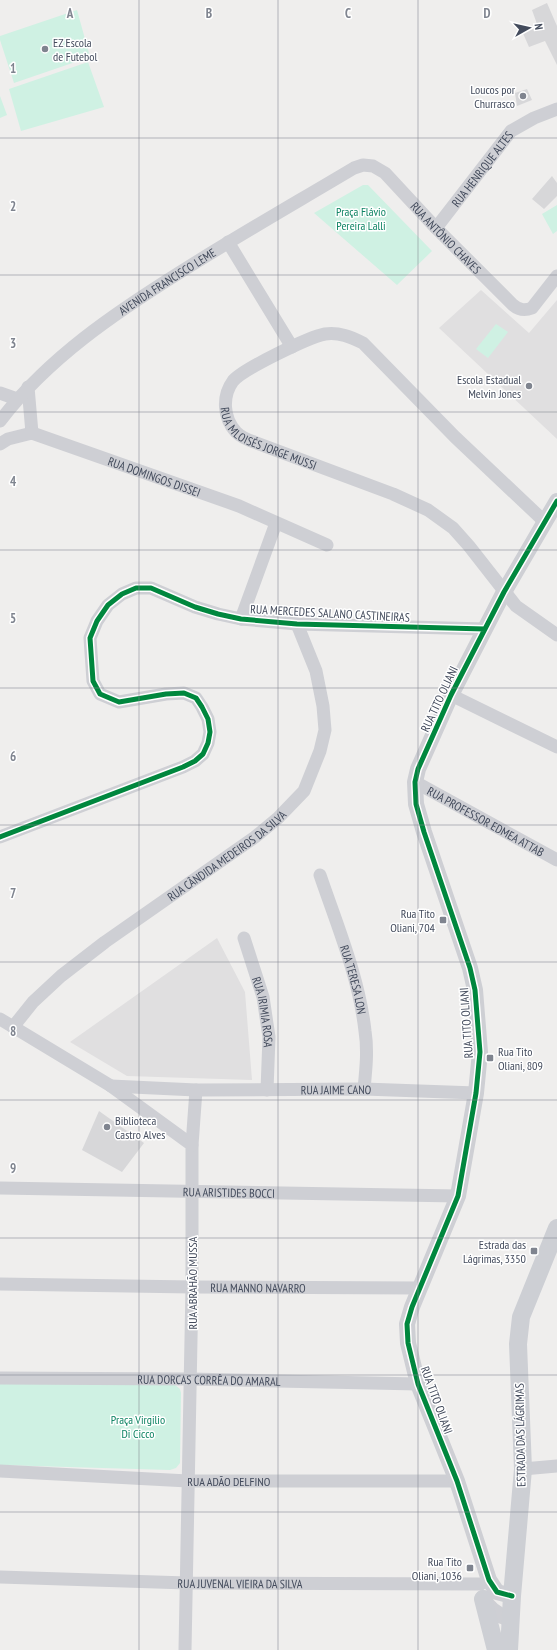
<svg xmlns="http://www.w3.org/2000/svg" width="557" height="1650" font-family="'PT Sans Narrow',sans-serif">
<rect width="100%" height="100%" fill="#efeeed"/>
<path fill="#e0dfe0" d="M481 290 529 333 557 300V439L439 328Z
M217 938 245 992 252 1080 127 1076 70 1042Z"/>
<path fill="#cff1e3" d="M77 10 90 57 14 83 0 40V36Z
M88 62 104 107 21 131 9 89Z
M0 96 7 115 0 118Z
M363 185H368L432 251 397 285 314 213Z
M557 205V231L553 234 542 214Z
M496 324 508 332 488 358 476 349Z
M0 1384H174L180 1389 181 1393 180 1463 176 1468 170 1470 0 1465Z"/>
<path fill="#d7d7d9" d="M547 3 557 26V65L545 41 529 47 522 31 537 24 532 10Z
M527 89 532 100 517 106 515 93Z
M552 176 557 183V196L544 209 532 199Z
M99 1111 144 1143 122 1172 82 1150Z"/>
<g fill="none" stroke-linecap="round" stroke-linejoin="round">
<g stroke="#cecfd4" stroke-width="13">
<path id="s1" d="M436 228 511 131 534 118 557 109"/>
<path d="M228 242 292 347"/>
<path d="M28 387 32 433"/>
<path d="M0 393 17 399"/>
<path id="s2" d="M0 421C48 358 115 313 182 271 239 235 297 202 354 168L363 165 373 166 385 173 436 228 513 305C519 310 524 311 532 308L557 276"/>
<path id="s3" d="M0 444 8 439 32 433 239 506 327 545"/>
<path id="s4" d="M545 522 455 437 363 343C351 337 339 332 325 334 309 337 243 369 233 381 222 396 223 418 236 432 241 437 248 440 254 442L393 494 428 510 453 528 469 546 516 606 557 635"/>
<path d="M241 619 276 523"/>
<path d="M451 695 557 747"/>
<path id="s5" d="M415 782 557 860"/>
<path d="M0 837 183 767 195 761 203 754 208 743 210 732 208 719 202 707 196 698 184 693 166 694 119 702 100 694 93 681 90 638 97 621 108 605 122 594 136 588H151L195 607 218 614 241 619 297 624 485 629"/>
<path id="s6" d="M320 875C337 925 359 977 365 1031 368 1050 366 1069 364 1089"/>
<path id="s7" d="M244 938 263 997 269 1037 267 1090"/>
<path d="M0 1019 111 1086 192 1145V1287L185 1650"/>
<path id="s8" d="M13 1027 33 1002 61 976 105 942 255 837 278 818 304 791 320 751 325 730 323 706 316 671 297 624"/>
<path id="s9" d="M111 1086 196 1090 364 1089 476 1093"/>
<path d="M192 1145 196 1090"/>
<path id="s10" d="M0 1188 458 1196"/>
<path id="s11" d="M0 1284 192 1287 420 1288"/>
<path id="s12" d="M0 1378 191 1379 418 1384"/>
<path d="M523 1469 557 1466"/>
<path id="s13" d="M0 1471 188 1481H457"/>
<path id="s14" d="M0 1577 187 1583 481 1584"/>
</g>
<path stroke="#cecfd4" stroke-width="16" d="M512 1596 497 1592 489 1580 457 1481 418 1384 408 1343 407 1324 412 1307 458 1196 476 1093 480 1052 475 990 470 968 424 832 416 804 415 782 418 769 451 695 504 592 557 501
M483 1598C489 1610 498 1616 511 1619"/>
<path stroke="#cdcfd4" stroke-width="18" d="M483 1599 496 1650
M509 1650 512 1596 523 1469 518 1344 521 1317 557 1228"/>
<defs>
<path id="cycleway" d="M0 837 183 767 195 761 203 754 208 743 210 732 208 719 202 707 196 698 184 693 166 694 119 702 100 694 93 681 90 638 97 621 108 605 122 594 136 588H151L195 607 218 614 241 619 297 624 485 629
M512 1596 497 1592 489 1580 457 1481 418 1384 408 1343 407 1324 412 1307 458 1196 476 1093 480 1052 475 990 470 968 424 832 416 804 415 782 418 769 451 695 504 592 557 501"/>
</defs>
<use href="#cycleway" stroke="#fff" stroke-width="8"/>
<use href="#cycleway" stroke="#00873e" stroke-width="5"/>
</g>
<path fill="none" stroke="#7f848f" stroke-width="1" stroke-opacity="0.55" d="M139 0V1650M278 0V1650M418 0V1650M0 138H557M0 275H557M0 412H557M0 550H557M0 688H557M0 825H557M0 962H557M0 1100H557M0 1238H557M0 1375H557M0 1512H557"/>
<g fill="#7f848f" stroke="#fff" stroke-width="1.5">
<circle cx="45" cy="49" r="4"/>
<circle cx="523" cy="96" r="4"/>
<circle cx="529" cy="386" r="4"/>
<rect x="439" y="916" width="8" height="8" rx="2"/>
<rect x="486" y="1054" width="8" height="8" rx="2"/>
<circle cx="107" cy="1127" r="4"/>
<rect x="530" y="1247" width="8" height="8" rx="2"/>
<rect x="466" y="1564" width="8" height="8" rx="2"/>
</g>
<g text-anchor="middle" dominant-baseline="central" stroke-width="3" stroke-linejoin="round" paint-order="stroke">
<g font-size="12" fill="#434b5c" stroke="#fff" text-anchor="end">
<text x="53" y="42" text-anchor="start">EZ Escola<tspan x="53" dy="14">de Futebol</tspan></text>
<text x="515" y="89">Loucos por<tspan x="515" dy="14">Churrasco</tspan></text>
<text x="521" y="379">Escola Estadual<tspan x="521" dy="14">Melvin Jones</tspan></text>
<text x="435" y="913">Rua Tito<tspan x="435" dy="14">Oliani, 704</tspan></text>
<text x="498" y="1051" text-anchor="start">Rua Tito<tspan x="498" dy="14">Oliani, 809</tspan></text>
<text x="115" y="1120" text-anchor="start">Biblioteca<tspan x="115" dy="14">Castro Alves</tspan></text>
<text x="526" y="1244">Estrada das<tspan x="526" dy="14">Lágrimas, 3350</tspan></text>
<text x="462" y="1561">Rua Tito<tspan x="462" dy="14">Oliani, 1036</tspan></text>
</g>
<g font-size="12" fill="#434b5c" stroke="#fff">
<text stroke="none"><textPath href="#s1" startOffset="75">RUA HENRIQUE ALTES</textPath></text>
<text stroke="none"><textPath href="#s2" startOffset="560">RUA ANTÔNIO CHAVES</textPath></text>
<text stroke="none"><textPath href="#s2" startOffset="219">AVENIDA FRANCISCO LEME</textPath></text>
<text stroke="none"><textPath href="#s4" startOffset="484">RUA MLOISÉS JORGE MUSSI</textPath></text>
<text stroke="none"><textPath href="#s3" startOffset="164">RUA DOMINGOS DISSEI</textPath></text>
<text transform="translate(330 613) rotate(3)">RUA MERCEDES SALANO CASTINEIRAS</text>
<text transform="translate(439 699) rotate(-65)">RUA TITO OLIANI</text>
<text stroke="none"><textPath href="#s5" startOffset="81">RUA PROFESSOR EDMEA ATTAB</textPath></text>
<text stroke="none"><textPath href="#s8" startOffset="275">RUA CÂNDIDA MEDEIROS DA SILVA</textPath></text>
<text stroke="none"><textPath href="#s6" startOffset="110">RUA TERESA LON</textPath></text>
<text stroke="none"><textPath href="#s7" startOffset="77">RUA IRIMIA ROSA</textPath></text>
<text transform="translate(466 1023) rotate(-94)">RUA TITO OLIANI</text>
<text stroke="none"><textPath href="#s9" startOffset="225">RUA JAIME CANO</textPath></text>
<text stroke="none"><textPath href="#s10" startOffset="229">RUA ARISTIDES BOCCI</textPath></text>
<text transform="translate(192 1283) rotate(-90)">RUA ABRAHÃO MUSSA</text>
<text stroke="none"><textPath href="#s11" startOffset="258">RUA MANNO NAVARRO</textPath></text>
<text stroke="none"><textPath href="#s12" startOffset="209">RUA DORCAS CORRÊA DO AMARAL</textPath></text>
<text transform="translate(437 1400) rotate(70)">RUA TITO OLIANI</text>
<text transform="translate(520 1435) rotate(-91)">ESTRADA DAS LÁGRIMAS</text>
<text stroke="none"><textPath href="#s13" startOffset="229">RUA ADÃO DELFINO</textPath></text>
<text stroke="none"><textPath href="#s14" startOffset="240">RUA JUVENAL VIEIRA DA SILVA</textPath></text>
</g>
<g font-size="12" fill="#0e8463" stroke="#fff">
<text x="361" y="211">Praça Flávio<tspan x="361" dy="14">Pereira Lalli</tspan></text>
<text x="138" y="1419">Praça Virgilio<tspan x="138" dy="14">Di Cicco</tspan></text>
</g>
</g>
<g font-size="13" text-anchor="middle" font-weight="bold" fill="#7f848f" stroke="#fff" stroke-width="3" stroke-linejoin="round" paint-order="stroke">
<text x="70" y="18">A</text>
<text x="209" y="18">B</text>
<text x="348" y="18">C</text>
<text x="487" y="18">D</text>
<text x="13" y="73">1</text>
<text x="13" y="211">2</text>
<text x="13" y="348">3</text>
<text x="13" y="486">4</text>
<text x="13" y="623">5</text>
<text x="13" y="761">6</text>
<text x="13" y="898">7</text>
<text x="13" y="1036">8</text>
<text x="13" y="1173">9</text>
</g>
<g transform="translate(529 28) rotate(82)" stroke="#ffffff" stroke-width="3" paint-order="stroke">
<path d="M0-3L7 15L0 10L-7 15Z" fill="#434b5c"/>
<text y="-6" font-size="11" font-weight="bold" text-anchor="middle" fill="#434b5c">N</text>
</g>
</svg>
